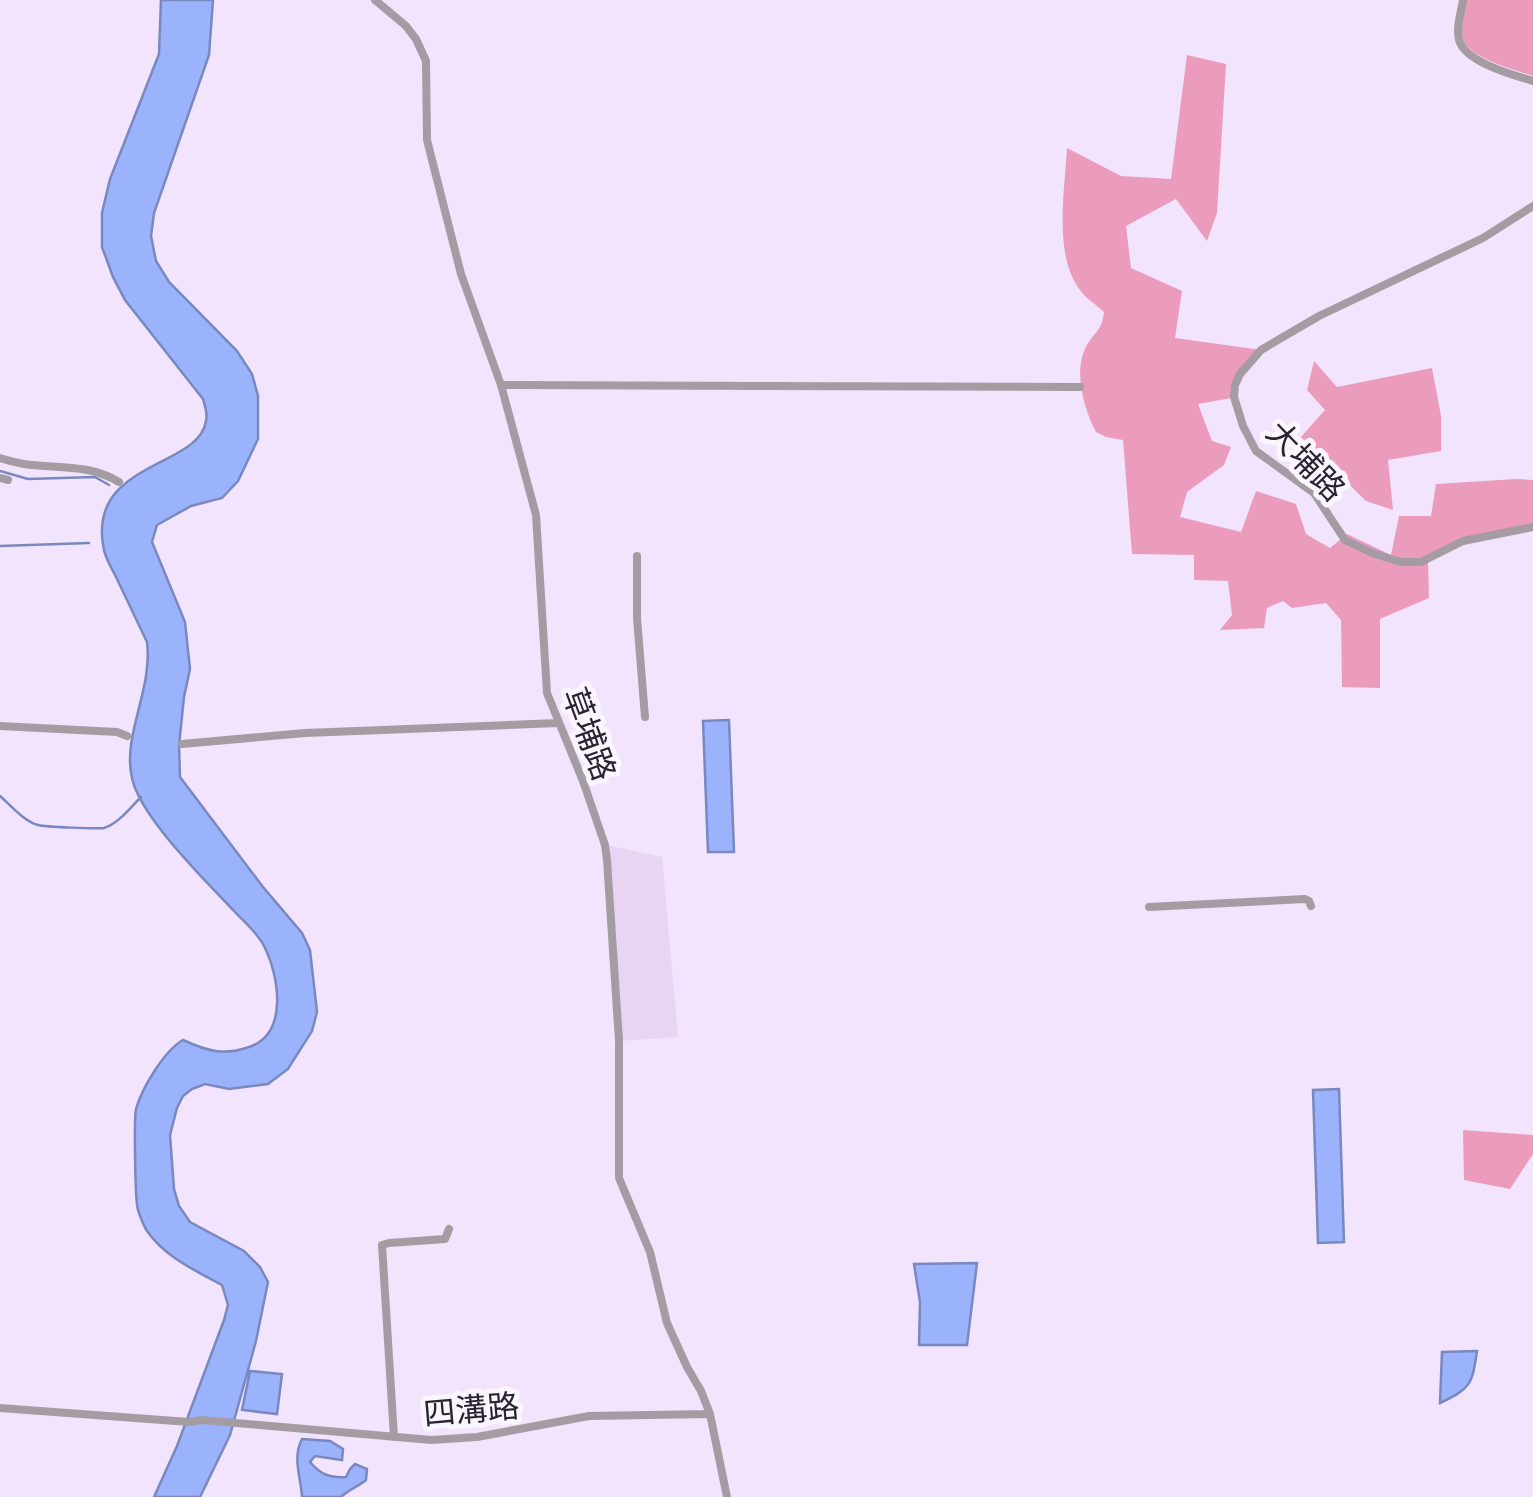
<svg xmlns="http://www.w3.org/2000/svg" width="1533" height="1497" font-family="Georgia,'Noto Sans TC',serif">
<rect width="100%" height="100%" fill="#f2e4fc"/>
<path fill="#e7d5f3" d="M605 845 662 857 678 1037 619 1041Z"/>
<path fill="#eb9cbc" d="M1466 0H1533V76C1515 70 1470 58 1463 40 1459 29 1464 12 1466 0Z
M1187 55 1226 64 1217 213 1207 241 1176 199 1126 226 1131 268 1182 291 1175 338 1261 350 1238 382 1237 397 1198 404 1212 441 1231 447 1224 465 1187 492 1180 517 1241 532 1256 491 1296 504 1306 534 1330 548 1347 534 1391 555 1399 516H1431L1436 484 1516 479 1533 480V526L1468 538 1428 558 1429 598 1380 619V688L1342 687 1341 620 1326 603 1292 608 1283 601 1267 608 1264 628 1220 630 1232 615 1228 581 1194 580V555L1132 554 1123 440 1106 437 1096 432C1084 410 1073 371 1086 347 1094 332 1102 331 1104 312 1097 305 1086 299 1080 290 1053 255 1065 189 1067 148L1121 176 1171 179Z
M1314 361 1337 387 1432 368 1441 416V451L1388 460 1393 510 1366 501 1301 437 1325 410 1307 390Z
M1463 1130 1533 1135V1154L1510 1189 1464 1180Z"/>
<path fill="#9bb3fd" stroke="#7988bf" stroke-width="2.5" d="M161 0H213L209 55 154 213 151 236 156 261 169 282 237 351 252 374 258 396V439L238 481 222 498 191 506 157 525 152 542 185 622 190 669 184 697 179 745 180 777 263 887 302 933 310 950 317 1012 312 1031 288 1069 268 1084 229 1089 205 1084 192 1089 183 1096 177 1108 170 1135 174 1189 179 1206 190 1222 244 1251 260 1267 268 1282 256 1341 230 1435 200 1497H154L177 1446 224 1320 228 1305 222 1285C196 1271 165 1257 147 1231 144 1226 140 1216 138 1210 135 1201 134 1119 136 1109 142 1088 164 1051 183 1040 207 1051 224 1056 249 1047 289 1034 279 975 264 946 258 933 244 922 234 911 206 881 140 817 132 778 122 735 153 690 147 642 137 621 127 600 117 579 113 570 106 560 104 550 85 461 199 469 206 421 208 413 205 406 203 399L125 300 113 277 102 247V213L110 179 159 54Z
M729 720 734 852H708L703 721Z
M1339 1089 1344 1242 1318 1243 1313 1090Z
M977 1263 967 1345H919L920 1302 914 1264Z
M1477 1351C1472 1385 1471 1388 1440 1403L1442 1352Z
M250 1371 282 1374 277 1414 242 1410Z
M302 1439 330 1441 343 1449 342 1460 315 1456 310 1462C321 1475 330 1478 346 1477L350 1469 355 1464 367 1469 366 1480C358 1487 349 1489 341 1497H302C301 1477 292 1458 302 1439Z"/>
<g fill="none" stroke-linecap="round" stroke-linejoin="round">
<path stroke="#7988bf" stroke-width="2.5" d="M0 471 28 479 95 477 109 485
M0 546 89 543
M0 796C10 805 25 822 38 825 44 827 99 829 104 828 118 824 131 807 141 797"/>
<path stroke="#a59ba3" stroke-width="8" d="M375 0 406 26 416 39 426 61 427 140 461 274 501 385 536 515 547 693 583 781 605 845 607 860 619 1041V1178L650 1252 667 1323 687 1367 701 1391 710 1414 727 1497
M1463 0C1461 12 1456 28 1459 40 1465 62 1513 75 1533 81
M1533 206 1483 238 1319 316 1261 350 1240 374 1235 385 1234 397 1243 426 1256 451 1314 493 1345 540 1372 553 1401 562H1421L1463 541 1533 527
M501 385 1080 387
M0 458C10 461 21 464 32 465 62 468 91 465 119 482
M0 478 8 480
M637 556V618L645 717
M0 726 117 732 127 736
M182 744 305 733 558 723
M1149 907 1305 899 1309 901 1311 906
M0 1408 189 1422 201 1420 431 1440 477 1437 589 1416 710 1414
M394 1437 382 1245 389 1243 445 1239 449 1229"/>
</g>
<g text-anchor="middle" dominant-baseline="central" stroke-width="10" stroke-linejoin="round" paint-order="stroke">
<g font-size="32" fill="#29242d" stroke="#faf5fe">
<text transform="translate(1308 459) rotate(46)">大埔路</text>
<text transform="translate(592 733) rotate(70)">草埔路</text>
<text transform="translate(471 1407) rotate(-5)">四溝路</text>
</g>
</g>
</svg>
